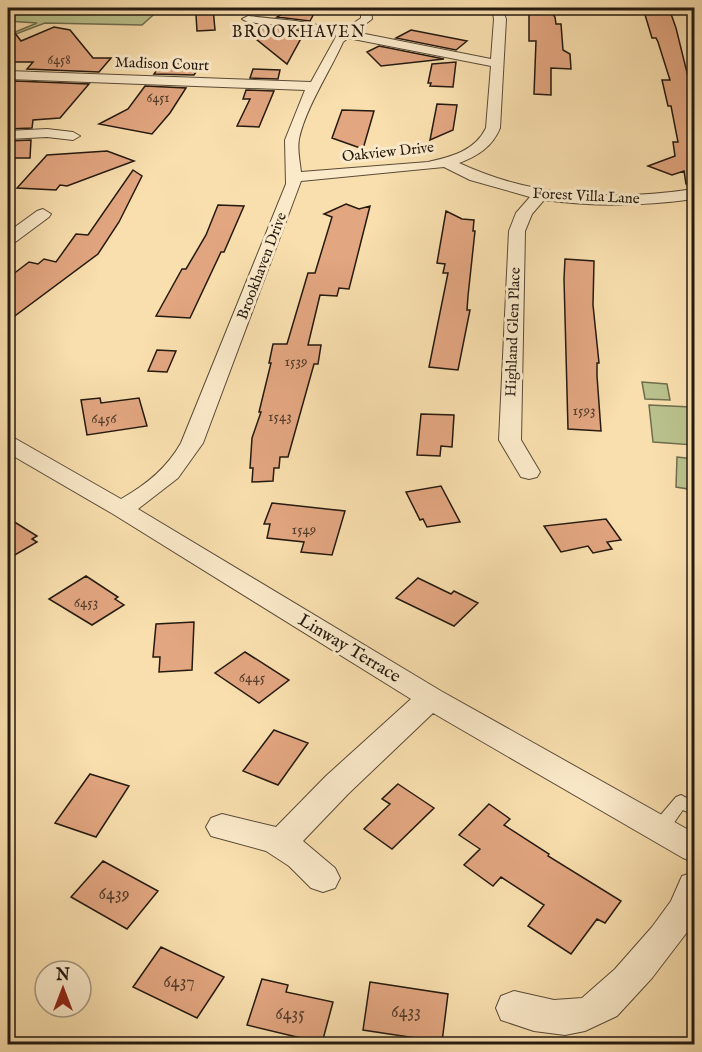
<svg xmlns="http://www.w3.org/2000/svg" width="702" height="1052" font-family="'IM FELL English',serif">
<rect width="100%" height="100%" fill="#f9dfae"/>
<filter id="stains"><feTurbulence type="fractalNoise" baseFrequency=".00333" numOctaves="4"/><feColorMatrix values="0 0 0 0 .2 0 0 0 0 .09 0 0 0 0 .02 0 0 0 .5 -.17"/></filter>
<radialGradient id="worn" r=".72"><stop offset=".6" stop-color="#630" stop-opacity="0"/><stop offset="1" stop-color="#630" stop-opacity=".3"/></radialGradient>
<path fill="#bac28d" stroke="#706e4e" stroke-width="1.5" d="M8 8H161L142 25 45 23 8 37V35L37 23 8 21Z
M642 382 667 384 670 400 645 399Z
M649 405 691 407 694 445 653 442Z
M677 457 694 459V490L676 487Z"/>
<path fill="#e2a680" stroke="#251a10" stroke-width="1.5" d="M209 8H213L215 30 197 31 196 15Z
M293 8H317L310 21 277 17Z
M643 8H666V11H670L676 28 694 101V183L686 184 684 171 672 175 648 166 675 156 673 142H678L671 106H668L662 80H670L658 42 656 38H652Z
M549 10 555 17 556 24H561L563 50 570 54 571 69 551 68V95L534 94 536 41H529V11Z
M8 24 21 41 54 27 70 30 93 58H111L99 72 27 69 33 62H8Z
M264 26 305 31 287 64 256 39Z
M411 30 462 40 467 41 456 50 396 38Z
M379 46 444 59 381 66 367 52Z
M456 62 453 87 430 86 431 83H428L432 64Z
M162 63 201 65 194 75 154 74Z
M253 69 280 70 278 79 250 78Z
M15 81 89 84 60 118 33 120 32 128 8 129V89Z
M145 86 186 88 170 113 152 134 99 124 128 109Z
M246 90 274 91 259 127 237 126 250 99H243Z
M437 104 457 105 453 130 430 140Z
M342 110 374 111 363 149 332 138Z
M31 140 30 158H8V141Z
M107 151 134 161 67 186 60 185 56 190 17 188 47 155Z
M133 170 142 176 119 222 98 254 8 321V278L29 262 38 264 44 259 56 262 76 234 88 235Z
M346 204 359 209 370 206 349 289 339 288 337 296 320 295 308 345H321L318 364H314L288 457H280L279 468H274L273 481 252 482 253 468H250L252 438 261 412H259L271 363H269L273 344H287L308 273H315L332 217 324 214Z
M218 205 244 206 224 252H221L190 318 156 316 182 269H186L206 235Z
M446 211 462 219 474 220 473 231H475L468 296 467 310H470L458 370 429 367 448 273H443L445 264 437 263Z
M565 259 594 261 593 305 599 363H597V376L601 431 568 429 564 279Z
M157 350 176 351 167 372 148 371Z
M100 398 101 403 139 398 147 426 87 435 81 400Z
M421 414 454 415 452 447 441 446 440 456 417 455Z
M441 486 460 522 427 527 423 519 420 520 406 492Z
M272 503 345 511 332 555 301 552 304 542 267 538 270 524H264Z
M8 518 37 536 32 539 37 542 8 559Z
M606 519 621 540 607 542 612 549 593 553 588 546 561 552 544 526Z
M86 576 118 597 115 599 124 605 92 625 49 599Z
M418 578 451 594 454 591 478 603 454 626 396 598Z
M194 622 192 670 159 672 160 657H153L156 624Z
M245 652 289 680 259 703 215 673Z
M274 730 308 743 278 785 243 771Z
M90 774 129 786 96 837 55 823Z
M398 784 434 808 392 849 364 829 390 804 382 799Z
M489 804 510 819 504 825 549 854 548 856 621 901 605 923 597 919 571 954 528 926 544 905 501 877 493 886 464 865 480 849 459 835Z
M103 861 158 891 127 929 71 897Z
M161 947 224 977 197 1018 133 987Z
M262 979 288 985 286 992 333 1002 322 1043 247 1025Z
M370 982 448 994 442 1042 363 1030Z"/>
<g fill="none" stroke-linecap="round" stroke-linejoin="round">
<defs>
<path id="lane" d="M681 795 694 802V815L683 810C675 820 667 838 653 834L651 829 653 824 676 797Z"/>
<path id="street" d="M361 8H371L372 19 355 32 491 59 494 19 492 8H502L506 19 500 128C492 147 478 156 459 163 534 198 613 201 694 189V199C644 206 595 207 544 200L532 214 525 231 521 440 540 472 537 477 529 479 521 477 499 440 509 231 516 213 530 197 470 180 444 167 301 181 203 443 178 478 138 509 441 691 694 833V862L683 858 433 713 348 794 303 841 335 868 340 878 335 888 323 892 311 888 289 866 266 851 211 836 206 827 211 818 222 814 276 827 326 776 411 699 113 514 8 453V438L16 439 121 499C146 485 167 468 181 443L286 184 285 140 305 90 8 79V71L311 82 337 35 296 27 248 22 242 19 248 16 296 21 344 30 361 18ZM348 38 491 66 486 128C475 151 451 157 428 162L301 172C300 162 297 149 299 139 305 109 330 71 343 42Z
M47 129 73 132 80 136 73 140 47 137 8 139V131Z
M43 209 51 214 49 217 14 243 8 244V232L37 211Z
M694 872V923L652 978 617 1016 585 1031 565 1035 534 1031 501 1020 496 1008 501 996 514 991 554 1000 582 998 615 969 652 927 671 901 682 876Z"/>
</defs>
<use href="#lane" stroke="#5a4b38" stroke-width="2"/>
<use href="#street" stroke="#5a4b38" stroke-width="2"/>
<use href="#lane" fill="#fbeaca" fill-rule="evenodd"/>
<use href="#street" fill="#fbeaca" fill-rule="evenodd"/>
</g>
<g text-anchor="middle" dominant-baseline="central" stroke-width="6" stroke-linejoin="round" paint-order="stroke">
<g font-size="14" fill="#543d2c">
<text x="59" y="60">6458</text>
<text x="158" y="98">6451</text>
</g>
<g font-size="15" fill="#251a10" stroke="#fbeaca">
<text transform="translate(162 64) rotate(2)">Madison Court</text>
<text transform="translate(388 152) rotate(-6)">Oakview Drive</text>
<text transform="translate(586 196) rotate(3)">Forest Villa Lane</text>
<text transform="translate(262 266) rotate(-69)">Brookhaven Drive</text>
<text transform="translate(513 332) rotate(-88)">Highland Glen Place</text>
</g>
<g font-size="15" fill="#543d2c">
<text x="296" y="361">1539</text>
<text x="584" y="410">1593</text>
<text x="280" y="416">1543</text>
<text x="104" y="418">6456</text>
<text x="304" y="529">1549</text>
<text x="86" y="602">6453</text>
<text x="252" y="677">6445</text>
</g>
<g font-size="16" letter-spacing="1.5" fill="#251a10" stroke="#fbeaca">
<text x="299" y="33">BROOKHAVEN</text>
</g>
<g font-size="18" fill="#251a10" stroke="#fbeaca">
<text transform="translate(349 649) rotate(31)">Linway Terrace</text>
</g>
<g font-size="18" fill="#543d2c">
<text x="114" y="894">6439</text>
<text x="179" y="982">6437</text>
<text x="406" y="1012">6433</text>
<text x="290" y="1014">6435</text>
</g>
</g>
<rect width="702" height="1052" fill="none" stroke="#f9dfae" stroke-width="30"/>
<rect x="9" y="9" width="684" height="1034" fill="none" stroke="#251a10" stroke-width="3"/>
<rect x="15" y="15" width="672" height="1022" fill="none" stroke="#251a10" stroke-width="1.5"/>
<g transform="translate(63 989)"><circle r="28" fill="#fbeaca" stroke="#a59780" stroke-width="1.5"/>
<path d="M0-4.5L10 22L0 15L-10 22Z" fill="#8f2418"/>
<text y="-9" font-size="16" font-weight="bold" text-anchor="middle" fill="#251a10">N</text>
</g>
<rect width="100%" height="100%" filter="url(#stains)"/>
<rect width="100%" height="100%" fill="url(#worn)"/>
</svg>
